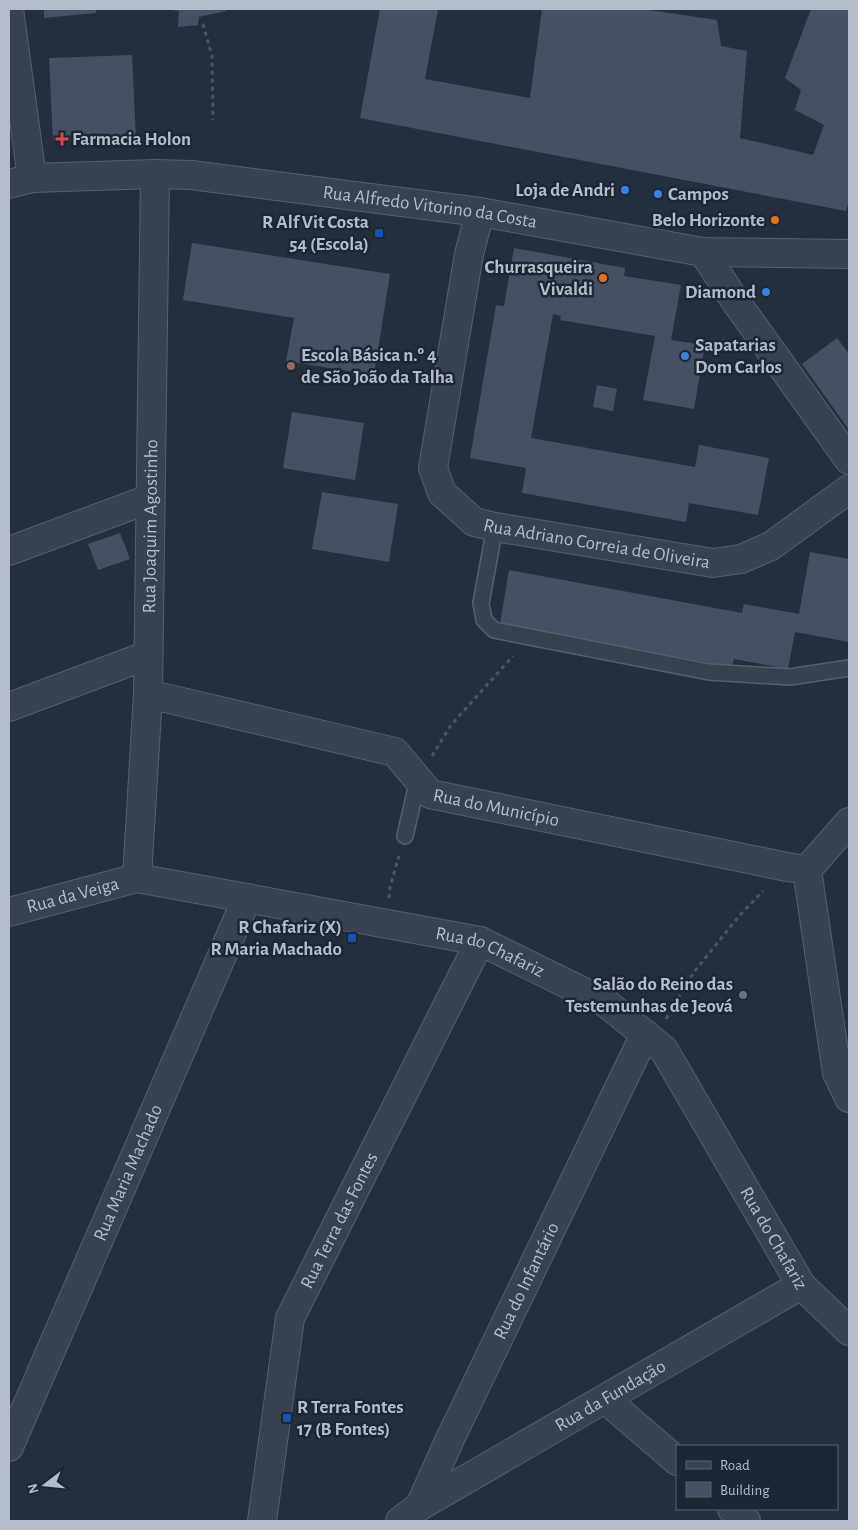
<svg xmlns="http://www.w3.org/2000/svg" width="858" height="1530" font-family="'Alegreya Sans',sans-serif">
<rect width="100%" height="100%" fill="#242f3e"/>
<path fill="#455162" d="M44 9H96V13L44 18Z
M170 9H226V11L199 17 198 25 178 27 179 11 170 10Z
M380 9H438L425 79 530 98 542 9H643L717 20 721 46 747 51 740 138 813 155 824 125 795 110 801 90 785 78 811 9H849V200L846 211 360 118Z
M132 55 136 138 53 141 49 58Z
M192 243 390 274 374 375 286 361 294 318 183 300Z
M514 248 625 268 624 276 681 285 671 340 705 345 694 409 643 400 655 336 560 320 561 316 553 314 531 438 695 467 699 445 769 458 758 515 689 503 686 522 522 493 526 468 470 458 496 305 504 306Z
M837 338 849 354V430L802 364Z
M597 385 617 389 613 411 593 407Z
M292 412 364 423 355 480 283 468Z
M322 492 398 504 389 562 312 549Z
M120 533 130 559 98 570 88 544Z
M810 552 849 559V642L795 632 788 669 734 659 732 667 500 624 509 570 742 613 744 604 799 614Z"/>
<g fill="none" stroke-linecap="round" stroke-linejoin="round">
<defs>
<path id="service" d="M495 527 481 603 484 620 494 630 709 672 790 677 849 668
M405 836 418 779"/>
<g id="minor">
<path d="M9 9 32 178"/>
<path id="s1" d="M480 212 469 254 433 468 442 493 474 522 495 527 713 563 741 559 771 546 849 489"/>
<path d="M703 252 736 302 849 460"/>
<path d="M9 551 149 499"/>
<path id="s2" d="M148 694 395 752 430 794 787 867 807 870"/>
<path d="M9 707 148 655"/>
<path d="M849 822 807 870 837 1073 849 1098"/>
<path id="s3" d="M137 878 148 694 155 174"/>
<path id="s4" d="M9 912 137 878 480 941 606 1003 664 1050 801 1285 849 1331"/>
<path d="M605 1399 677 1461"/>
<path id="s5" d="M9 1447 247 898"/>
<path id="s6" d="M420 1506 450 1439 645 1034"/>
<path d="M732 1509 746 1521"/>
<path id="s7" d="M262 1521 290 1318 480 941"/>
<path id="s8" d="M400 1521 420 1506 801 1285"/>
</g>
<g id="tertiary">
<path id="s9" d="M9 184 32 178 155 174 191 175 480 212 703 252 849 254"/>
</g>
</defs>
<use href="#service" stroke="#565f6c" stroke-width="18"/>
<use href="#minor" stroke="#565f6c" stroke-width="30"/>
<use href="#tertiary" stroke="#565f6c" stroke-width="30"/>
<path stroke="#44595c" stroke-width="3" stroke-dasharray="4 4" stroke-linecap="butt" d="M203 24 212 56 213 120
M432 756 451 725 513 656
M389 898 390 887 399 856
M666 1019 694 972 740 915 763 891"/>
<use href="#service" stroke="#38414e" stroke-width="15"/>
<use href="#minor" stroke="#38414e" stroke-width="28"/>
<use href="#tertiary" stroke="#38414e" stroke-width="28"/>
</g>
<path fill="#e0444e" stroke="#1d2633" stroke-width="2" d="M59.5 131.5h5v5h5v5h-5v5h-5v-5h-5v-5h5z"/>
<g fill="#3f7fe0" stroke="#1d2633" stroke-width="2">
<circle cx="625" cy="190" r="5"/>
<circle cx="658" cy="194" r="5"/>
<circle cx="766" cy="292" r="5"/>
<circle cx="685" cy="356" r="5"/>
</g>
<g fill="#e8710a" stroke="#1d2633" stroke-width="2">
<circle cx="775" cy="220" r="5"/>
<circle cx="603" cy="278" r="5"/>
</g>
<g fill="#1a4fb4" stroke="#1d2633" stroke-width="2">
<rect x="374" y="228" width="10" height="10" rx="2.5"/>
<rect x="347" y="933" width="10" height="10" rx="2.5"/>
<rect x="282" y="1413" width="10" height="10" rx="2.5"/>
</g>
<circle fill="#8d6e63" stroke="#1d2633" stroke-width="2" cx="291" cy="366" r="5"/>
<circle fill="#6b7280" stroke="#1d2633" stroke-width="2" cx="743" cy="995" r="5"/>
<g text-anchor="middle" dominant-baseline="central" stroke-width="5" stroke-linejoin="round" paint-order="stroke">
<g font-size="19" font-weight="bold" fill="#b4bcc9" stroke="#1d2633" text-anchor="end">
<text x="72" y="139" text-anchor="start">Farmacia Holon</text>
<text x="615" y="190">Loja de Andri</text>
<text x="668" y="194" text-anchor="start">Campos</text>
<text x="765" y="220">Belo Horizonte</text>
<text x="369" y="222">R Alf Vit Costa<tspan x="369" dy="22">54 (Escola)</tspan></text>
<text x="593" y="267">Churrasqueira<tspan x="593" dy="22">Vivaldi</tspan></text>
<text x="756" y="292">Diamond</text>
<text x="695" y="345" text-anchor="start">Sapatarias<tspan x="695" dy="22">Dom Carlos</tspan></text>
<text x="301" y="355" text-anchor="start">Escola Básica n.º 4<tspan x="301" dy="22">de São João da Talha</tspan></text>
<text x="342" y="927">R Chafariz (X)<tspan x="342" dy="22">R Maria Machado</tspan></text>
<text x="733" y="984">Salão do Reino das<tspan x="733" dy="22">Testemunhas de Jeová</tspan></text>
<text x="297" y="1407" text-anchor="start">R Terra Fontes<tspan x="297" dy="22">17 (B Fontes)</tspan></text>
</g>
<g font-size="19" fill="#b4bcc9" stroke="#1d2633">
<text stroke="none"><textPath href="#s9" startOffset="424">Rua Alfredo Vitorino da Costa</textPath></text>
<text stroke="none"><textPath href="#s3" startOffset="352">Rua Joaquim Agostinho</textPath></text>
<text stroke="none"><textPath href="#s1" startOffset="455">Rua Adriano Correia de Oliveira</textPath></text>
<text stroke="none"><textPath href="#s2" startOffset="376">Rua do Município</textPath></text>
<text stroke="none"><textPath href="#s4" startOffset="66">Rua da Veiga</textPath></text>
<text stroke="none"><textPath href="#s4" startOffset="494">Rua do Chafariz</textPath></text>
<text stroke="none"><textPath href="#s5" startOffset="299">Rua Maria Machado</textPath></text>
<text stroke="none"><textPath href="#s7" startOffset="314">Rua Terra das Fontes</textPath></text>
<text stroke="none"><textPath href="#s4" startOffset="914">Rua do Chafariz</textPath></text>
<text stroke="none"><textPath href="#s6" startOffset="249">Rua do Infantário</textPath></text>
<text stroke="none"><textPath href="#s8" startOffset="245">Rua da Fundação</textPath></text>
</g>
</g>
<rect width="858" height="1530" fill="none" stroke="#b4bcc9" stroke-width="20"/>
<rect x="676" y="1445" width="162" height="65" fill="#1d2633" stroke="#59626f"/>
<rect x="686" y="1461" width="25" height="8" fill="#38414e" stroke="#59626f"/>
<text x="720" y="1470" font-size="15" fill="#b4bcc9">Road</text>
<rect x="686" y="1482" width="25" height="15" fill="#455162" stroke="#59626f"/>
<text x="720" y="1495" font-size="15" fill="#b4bcc9">Building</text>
<g transform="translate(45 1485) rotate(254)" stroke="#1d2633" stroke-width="4" paint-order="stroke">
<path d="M0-4L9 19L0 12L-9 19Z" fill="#b4bcc9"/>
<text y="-8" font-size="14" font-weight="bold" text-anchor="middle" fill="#b4bcc9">N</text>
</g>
</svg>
